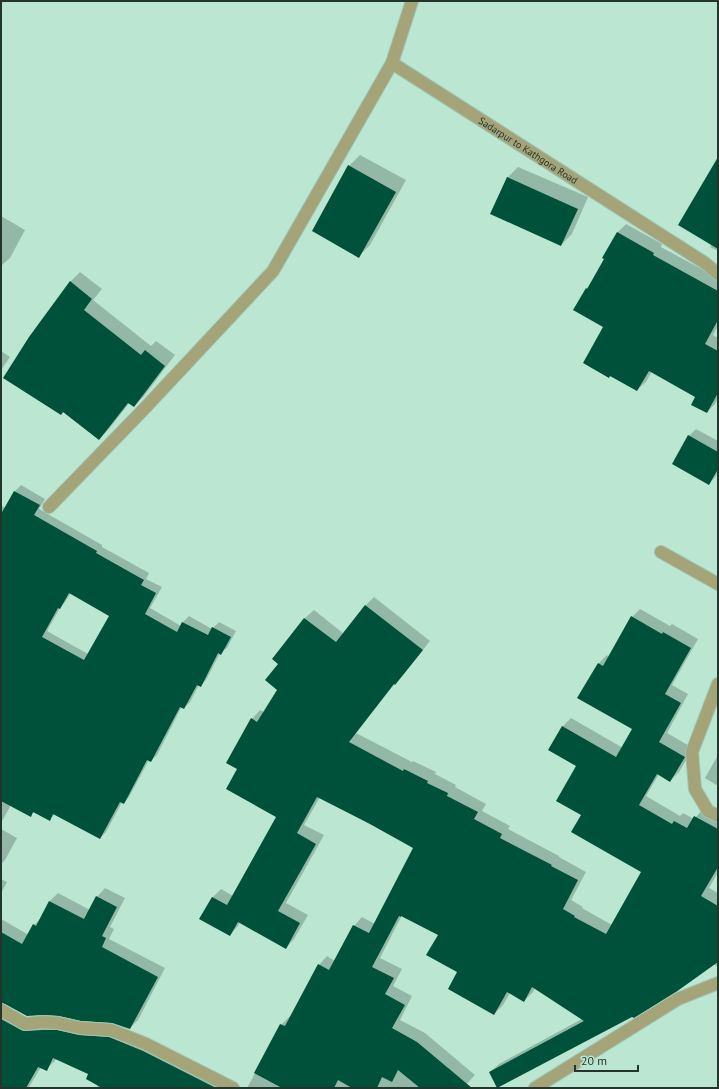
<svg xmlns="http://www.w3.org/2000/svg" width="719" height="1089" font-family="'PT Sans',sans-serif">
<rect width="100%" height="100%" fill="#bae6d2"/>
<path fill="#0003" fill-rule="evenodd" d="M360 155 406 180 370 245 359 256 349 166Z
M718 166V251L710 247 712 244Z
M518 167 588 197 572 234 561 245 507 178Z
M1 216 25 230 10 258 2 265H1Z
M626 224 662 244 661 247 718 278V326L713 335 718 338V398L715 404 707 412 696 396 652 371 646 382 637 390 586 289 592 283 606 259 604 258 618 232Z
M80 272 102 289 93 300 151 346 156 341 175 355 144 396 134 406 130 402 109 429 99 439 70 282Z
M1 351 10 357 1 370Z
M696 429 718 441V473L716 476 709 484 689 436Z
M21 485 45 499 39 509 102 545V547L149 573 146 579 162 587 150 608 181 626 183 622 189 616 212 629 219 622 236 631 227 648 220 653 206 680 201 685H199L190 702 184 708 182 706 157 755 151 761 149 760 129 797 124 803 122 802 106 832 100 838 55 814 49 820 35 811 30 816 11 805 1 823V506L6 508 15 491ZM71 593 110 616 88 654 47 631 60 608 65 602Z
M374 597 430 641 403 675 395 683 356 733 412 762 413 761 436 772 435 774 456 785 455 787 486 804 482 811 510 826 508 829 559 856V857L586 872 571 900 583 907 582 908 612 925 643 872 582 815 577 766 549 749 563 726 571 718 623 748 633 729 598 664 607 655 609 657 632 617 640 609 670 626 672 624 698 639 672 685 688 694 667 733 693 748 679 772 670 781 659 774 646 796 680 816 683 813 694 819 704 808 718 816V872L709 888 718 893V967L714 964 632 1016 490 1072 499 1064 582 1019 535 988 533 992 524 1001 510 993 503 1005 494 1014 458 972 439 935 402 915 380 958 402 969 393 986 412 996 400 1020 425 1033 475 1075 463 1088H247L281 1025 290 1016 291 1017 319 965 327 956 335 961 354 926 362 917 375 924 414 848 320 797 304 825 324 835 286 903 308 915 294 939 286 948 240 922 238 926 230 935 212 898 221 889 233 896 277 817 239 769 252 719 260 710 264 712 278 689 279 663 274 659 305 618 314 610 344 634 366 605Z
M718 755V786L705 778Z
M1 829 17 838 5 860 1 864Z
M1 879 7 882 1 893Z
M105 888 125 898 110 927 114 929 109 939 165 968 138 1020 130 1028 112 1022 2 1002 3 1005 30 1022 152 1043 242 1088H96L98 1085 90 1074 56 1058 55 1061 46 1069 41 1067 29 1087 30 1088H1V919L29 935 34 925 43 916 50 901 58 893 90 910 97 897Z"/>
<path fill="#005139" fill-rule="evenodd" d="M718 157V249L678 225Z
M348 165 396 192 359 258 312 231Z
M507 177 578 209 561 246 490 214Z
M617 232 654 253 653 255 718 291V320L705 344 718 351V393L707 413 691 405 695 397 649 371 637 391 610 376 609 378 583 363 603 327 573 310 586 288 587 289 604 259 602 258Z
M70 281 92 299 84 310 141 355 145 350 165 366 134 407 128 403 99 440 63 412 61 415 3 378 29 337Z
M688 435 718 452V469L709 485 672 464Z
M14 491 40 505 34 515 97 551 96 553 144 580 141 585 156 593 145 614 177 632 182 622 208 635 212 627 231 637 221 655 218 653 201 687 197 685 184 709 180 707 151 762 147 760 124 804 120 802 100 839 53 814 50 821 33 812 31 817 1 801V514ZM69 593 109 616 84 660 42 637 58 608 60 609Z
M365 605 423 650 395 685 394 684 349 742 403 771 404 769 428 781 427 783 448 793 447 796 478 812 474 819 502 834 500 838 552 865 551 866 578 880 563 909 575 916 574 917 606 934 641 872 571 832 581 815 556 801 576 766 548 750 562 726 616 757 632 729 577 698 598 663 603 666 631 616 662 634 663 632 691 648 665 694 681 703 659 742 685 757 670 782 657 774 639 805 672 824 674 821 687 828 694 816 718 829V867L701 896 718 906V962L676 992 634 1018 632 1017 497 1088 489 1072 584 1021 532 987 524 1002 507 992 494 1015 448 989 457 972 426 955 438 935 401 916V917L399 916 372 967 394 978 385 994 405 1005 392 1028 417 1042 472 1088H420L398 1070 392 1082 382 1077 377 1088H352L338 1080 334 1088H282L254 1073 280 1024 285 1026 318 964 329 970 353 925 369 933 413 848 370 824 317 797 297 833 316 844 278 911 300 923 286 949 238 922 230 936 199 919 212 897 227 905 276 817 226 789 237 769 226 763 251 718 257 722 277 690 265 680 278 664 272 659 304 618 336 642Z
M96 896 117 907 102 936 106 938 102 947 158 977 130 1029 112 1023 81 1021 59 1016 43 1015 27 1016 5 1004 1 1003V932L22 944 33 924 36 926 49 901 84 919Z
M1 1019 21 1030 25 1031 43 1030H57L79 1035 109 1037 143 1051 216 1088H102L86 1079 88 1074 53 1058 47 1071 38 1067 26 1088H1Z"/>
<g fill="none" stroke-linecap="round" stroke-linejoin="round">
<defs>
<g id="minor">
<path id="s1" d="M412 1 392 63 705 263 718 274"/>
<path d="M49 507 144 409 273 271 392 63"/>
<path d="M661 552 718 584"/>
<path d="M718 684 692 752 695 789 708 811 718 816"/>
<path d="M1 1010 25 1024 43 1022 58 1023 80 1028 111 1030 146 1044 233 1088"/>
<path d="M535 1088 678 999 718 983"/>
</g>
</defs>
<use href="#minor" stroke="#9cc3b1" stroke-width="14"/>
<use href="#minor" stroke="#a5a378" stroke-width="12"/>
</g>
<g text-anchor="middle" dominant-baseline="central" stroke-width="4" stroke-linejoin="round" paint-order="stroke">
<g font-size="10" fill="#23352d" stroke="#bae6d2">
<text stroke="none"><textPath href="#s1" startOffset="227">Sadarpur to Kathgora Road</textPath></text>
</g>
</g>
<rect width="719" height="1089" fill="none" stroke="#23352d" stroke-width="4"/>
<path d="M575 1065v6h63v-6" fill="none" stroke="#23352d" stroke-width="2"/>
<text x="581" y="1065" font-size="12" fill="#23352d" stroke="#bae6d2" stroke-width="3" paint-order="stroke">20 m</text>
</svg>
